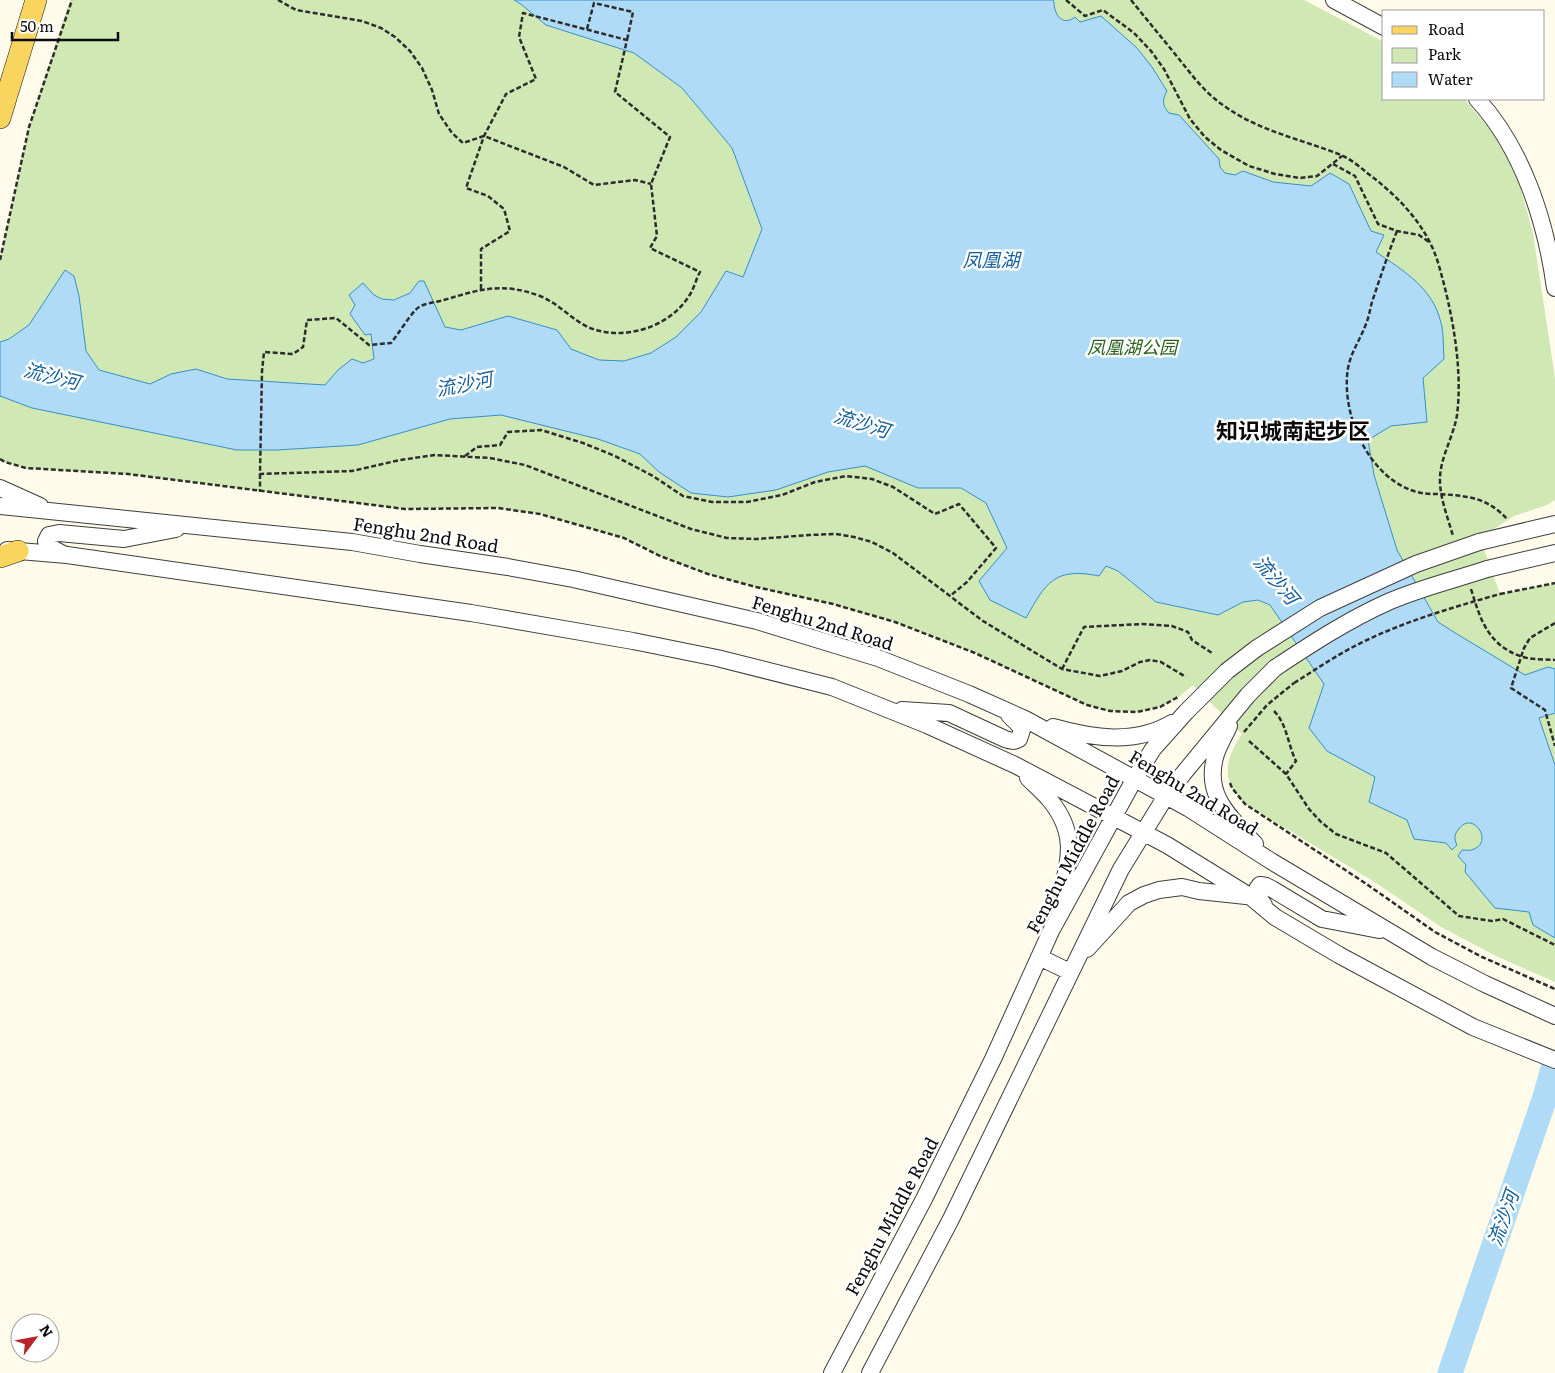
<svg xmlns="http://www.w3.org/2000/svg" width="1555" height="1373" font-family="Literata,'Noto Sans SC',serif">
<rect width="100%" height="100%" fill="#fffbea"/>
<path fill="#cfe8b4" d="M70 0H1304L1384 42V99H1464L1490 129 1507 157 1519 183 1533 233 1555 378V500L1547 505 1514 516 1480 538 1500 594 1555 583V982L1498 957 1441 927 1373 881 1245 804C1241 799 1235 793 1232 788 1222 769 1231 750 1242 734L1193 685 1180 696 1160 707 1137 712 1110 711 1087 705 975 653 895 622 833 604 756 587 708 574 660 556 624 538 540 514 498 508 405 509 128 474 26 468 5 462 0 459V260L29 127Z"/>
<path fill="#afdbf6" stroke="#368fcd" d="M514 0H1053L1054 2C1054 14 1062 27 1075 17L1080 22 1101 16 1137 48 1152 67 1167 91C1162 100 1162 105 1169 113L1179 115 1219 159 1220 167 1225 173 1235 175 1243 171 1273 182 1311 186 1330 173 1349 184 1371 231 1384 235 1376 252C1404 271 1433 288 1441 323 1444 334 1443 347 1444 359L1423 378 1427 422 1391 426 1368 440 1374 475 1397 550 1438 622 1457 634 1525 675 1548 667 1555 669V713L1539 718 1555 765V938L1533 925 1529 912 1495 908 1465 872 1466 865 1458 856 1462 850C1466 850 1471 851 1474 849 1494 841 1472 809 1458 830 1454 835 1454 839 1457 845L1452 850 1446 843 1414 839 1407 820 1369 802 1375 777 1327 751 1309 728 1324 684 1270 605 1258 600 1243 602 1218 615 1156 602 1118 571 1106 566 1099 576C1055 567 1046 582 1026 618L990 600 979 581 1007 548 986 503 961 488H918L865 466 828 472 776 490 728 497 691 493 659 472 640 454 598 439 501 415 450 419 358 445 277 450H237L32 408 0 396V342L9 339 29 325 65 270 74 276 79 296 86 351 99 370 150 384 171 374 196 369 227 379 325 385 338 370 352 359 363 363 374 359 371 334 365 335 350 314 355 305 349 295 363 283 374 295 382 299 394 300 410 293 419 281H424L445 327 461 330 508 316 557 330 571 349 599 360 624 361 651 353 676 337 701 312 726 271 743 277 762 229 732 148 682 88 634 53 546 25 522 5Z"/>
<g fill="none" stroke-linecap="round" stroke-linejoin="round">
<path stroke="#afdbf6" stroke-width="25" d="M1450 1373 1544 1100 1555 1062"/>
<defs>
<path id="tertiary" d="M1334 0 1384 27
M1477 99C1523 149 1546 222 1555 288
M0 488 40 506
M0 506 352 542 420 554 508 567 573 579 757 621 878 658 969 694 1025 719 1188 808 1271 861 1432 957 1485 984 1555 1016
M1479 542 1555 524
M7 550 67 555 471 613 633 641 717 658 832 687 927 725 1015 765 1167 845 1251 897 1275 917 1339 955 1473 1027 1555 1060
M63 554 48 546 46 541 49 535 59 533 124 539 176 529
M1487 569 1555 553
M902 710 949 713 1005 739C1011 741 1014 742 1019 739L1022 730 1019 725 1009 715
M1229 726C1225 735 1219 745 1216 754 1203 795 1230 817 1255 844
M1053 727C1092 738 1135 745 1172 723
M1028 778C1035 785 1043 792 1049 799 1080 836 1068 864 1058 905
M1264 905C1260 900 1257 896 1257 889L1260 885 1266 886 1272 889 1322 919 1379 930
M1087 949 1129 903 1144 895 1159 890 1182 887 1199 891 1246 896
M1039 957 1070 972
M832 1373 924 1199 993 1059 1051 931 1135 778 1153 749 1186 712 1227 671 1257 648
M870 1373 951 1219 1121 869 1166 796 1183 774 1248 695 1275 668"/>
<path id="primary" d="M0 118 36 0
M0 557 18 551"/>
</defs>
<use href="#tertiary" stroke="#3e3e3e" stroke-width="18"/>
<use href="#primary" stroke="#1c1c1c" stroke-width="22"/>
<path stroke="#2d2d2d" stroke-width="2.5" stroke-dasharray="5 2.5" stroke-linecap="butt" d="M278 0 296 10 362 21 381 28 395 37 410 51 422 68 432 90 439 114 452 133 463 143 484 136 564 167 594 185 635 180 651 184
M1066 0 1085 16 1103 10 1134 33 1151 51 1164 69 1190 119 1205 137 1221 150 1249 166 1275 174 1300 178 1317 176 1342 156
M1131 0C1147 20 1163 39 1179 59 1192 75 1205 93 1223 105 1258 131 1301 139 1341 155 1350 159 1359 166 1366 172 1398 196 1428 226 1439 266 1452 311 1463 368 1457 415 1454 435 1441 456 1440 477 1439 496 1448 518 1453 536
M587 29 594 3 633 12 627 40
M1333 164 1355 176 1378 224 1397 231 1419 235 1429 242
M1397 231C1388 254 1380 278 1372 302 1370 309 1369 317 1366 324 1359 343 1348 355 1347 377 1344 422 1372 480 1417 492 1424 494 1432 494 1439 494 1468 496 1487 497 1508 520
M0 260 29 127 72 0
M481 289V249L510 231 504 209 488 196 466 188 484 136 506 94 536 79 519 37 523 13 627 40 615 92 670 137 651 184 657 236 650 248 700 272C696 279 694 289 689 296 669 328 622 342 588 327 571 319 558 303 540 296 502 282 481 289 444 300 437 302 426 303 419 307 413 310 397 336 391 343L369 345 336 318 307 320 303 347 293 354 264 352 262 371 260 474 352 471 400 460 435 455 490 458 525 465 691 529 727 538 757 539 809 535 836 534 854 537 872 542 893 553 983 621 1062 669 1100 676 1122 671 1140 662 1150 660 1161 662 1186 677
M465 456 477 447 500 445 508 432 541 430 583 443 615 456 653 476 683 496 712 502H747L782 495 815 482 846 476 872 479 893 487 935 514 959 504 996 548 967 582 950 596
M0 459 5 462 26 468 128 474 405 509 498 508 540 514 624 538 660 556 708 574 756 587 833 604 895 622 975 653 1087 705 1110 711 1137 712 1160 707 1178 697
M260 474V492
M1471 589C1480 618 1487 644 1520 656 1530 660 1544 659 1555 660
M1500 594 1555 583
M1555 623 1530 638 1524 648 1511 688 1545 710 1555 746
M1062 669 1084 627 1142 624 1172 626 1188 632 1192 640 1212 653
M1274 711C1287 724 1288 745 1296 761L1286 774
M1244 732 1267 705 1294 683
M1249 741 1286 774 1309 809 1321 822 1336 834 1386 853 1459 916 1492 921 1503 919 1555 945
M1230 783 1232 788 1245 804 1365 883 1435 932 1482 957 1555 989"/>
<use href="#tertiary" stroke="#fff" stroke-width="16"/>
<use href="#primary" stroke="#f9d560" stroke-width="21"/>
<defs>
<path id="tertiary-bridge" d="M1257 648 1320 608 1416 564 1479 542
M1275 668C1311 644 1348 620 1388 602 1420 588 1454 580 1487 569"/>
</defs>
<use href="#tertiary-bridge" stroke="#3e3e3e" stroke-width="18" stroke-linecap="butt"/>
<path stroke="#2d2d2d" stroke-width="2.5" stroke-dasharray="5 2.5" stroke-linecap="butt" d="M1294 683C1318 668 1341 652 1367 640 1409 620 1454 607 1500 594"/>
<use href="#tertiary-bridge" stroke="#fff" stroke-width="16"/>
</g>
<g text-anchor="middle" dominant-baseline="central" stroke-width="5" stroke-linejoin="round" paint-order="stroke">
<g font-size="18" font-style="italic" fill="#2a621c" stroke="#fff">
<text x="1132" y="346">凤凰湖公园</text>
</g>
<g font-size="18" fill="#0b0b0b" stroke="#fff">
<text transform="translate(426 534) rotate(9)">Fenghu 2nd Road</text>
<text transform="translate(823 622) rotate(17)">Fenghu 2nd Road</text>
<text transform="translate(1194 792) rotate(31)">Fenghu 2nd Road</text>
<text transform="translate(1072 854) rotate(-62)">Fenghu Middle Road</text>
<text transform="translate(891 1216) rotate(-62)">Fenghu Middle Road</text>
</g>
<g font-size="19" font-style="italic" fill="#15609c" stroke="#fff">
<text x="991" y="259">凤凰湖</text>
<text transform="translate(52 375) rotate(14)">流沙河</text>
<text transform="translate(464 383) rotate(-11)">流沙河</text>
<text transform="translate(862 422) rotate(17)">流沙河</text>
<text transform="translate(1277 579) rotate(50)">流沙河</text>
<text transform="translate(1502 1218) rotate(-71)">流沙河</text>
</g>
<g font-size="22" font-weight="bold" fill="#0b0b0b" stroke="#fff">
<text x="1293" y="429">知识城南起步区</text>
</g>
</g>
<rect x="1382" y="10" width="162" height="90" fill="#ffffff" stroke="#9d9d9d"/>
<rect x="1392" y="26" width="25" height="8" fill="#f9d560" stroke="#9d9d9d"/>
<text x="1428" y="35" font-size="15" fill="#0b0b0b">Road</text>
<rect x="1392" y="48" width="25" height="15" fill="#cfe8b4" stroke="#9d9d9d"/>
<text x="1428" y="60" font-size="15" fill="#0b0b0b">Park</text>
<rect x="1392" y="72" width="25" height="15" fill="#afdbf6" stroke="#9d9d9d"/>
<text x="1428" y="85" font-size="15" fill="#0b0b0b">Water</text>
<g transform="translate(35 1338) rotate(58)"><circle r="24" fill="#ffffff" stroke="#9d9d9d"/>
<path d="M0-4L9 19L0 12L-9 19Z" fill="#bb2429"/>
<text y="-8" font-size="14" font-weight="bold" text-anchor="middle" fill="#0b0b0b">N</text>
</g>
<path d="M12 32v8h106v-8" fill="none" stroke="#0b0b0b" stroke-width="2.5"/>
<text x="20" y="32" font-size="15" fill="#0b0b0b" stroke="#ffffff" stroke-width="4" paint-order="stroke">50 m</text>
</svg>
